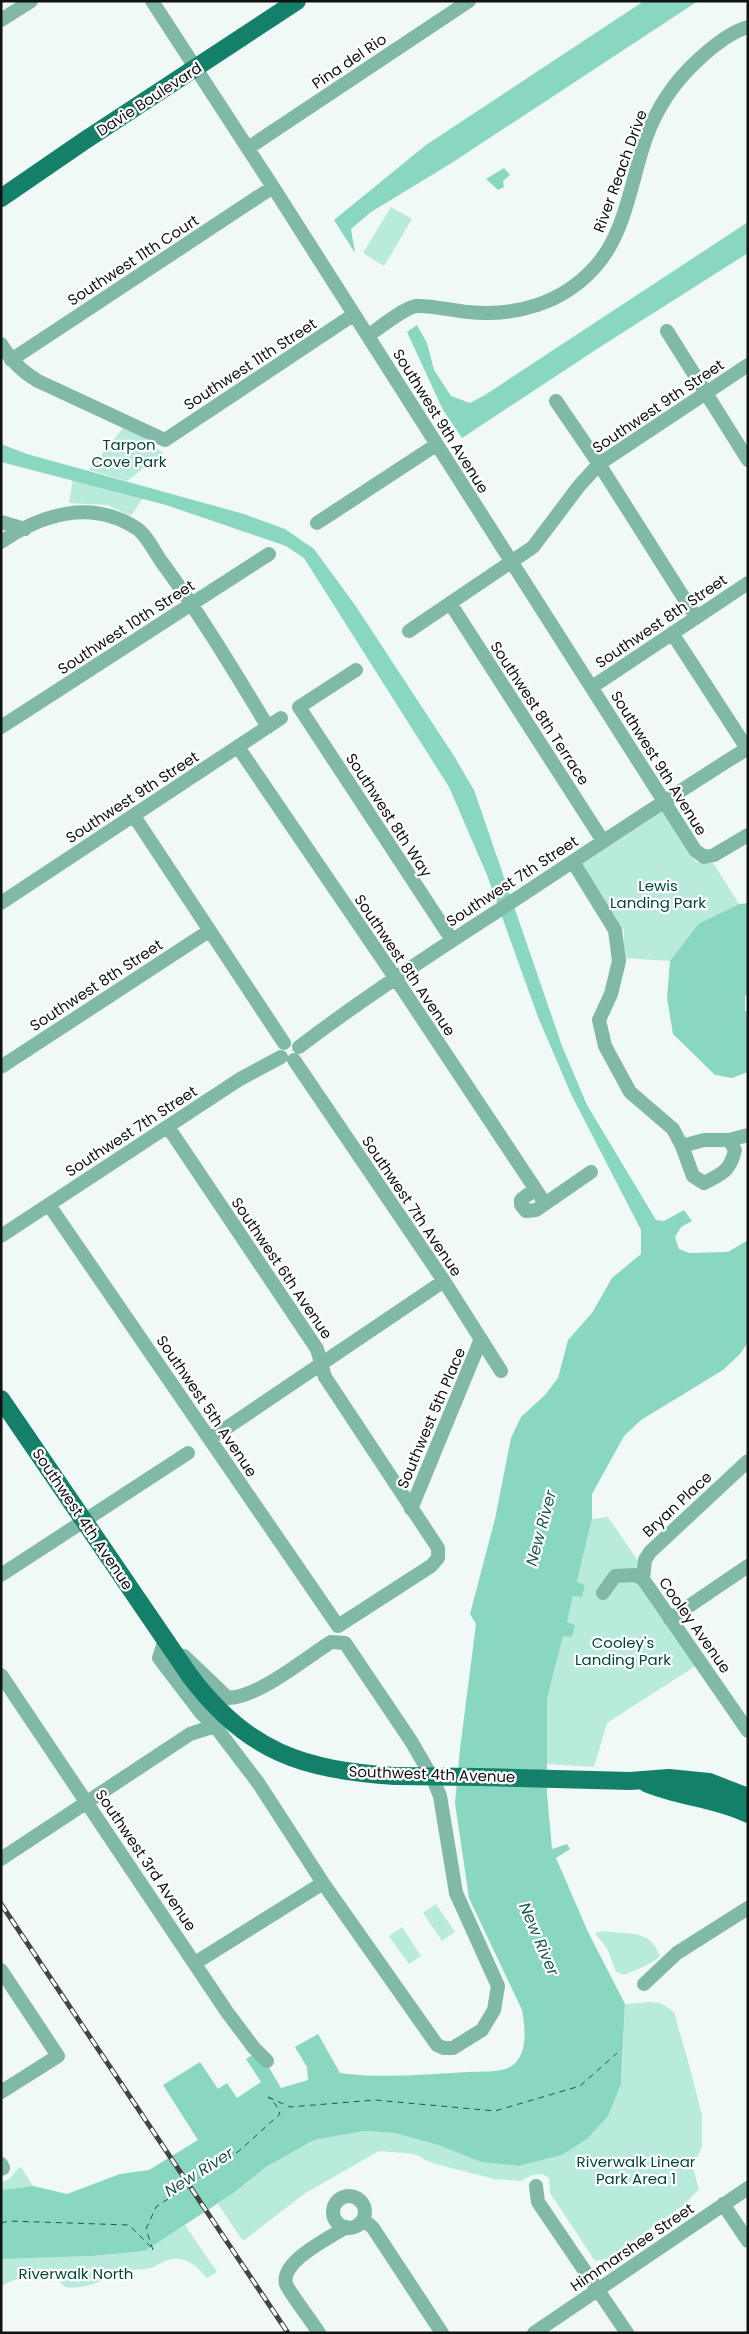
<svg xmlns="http://www.w3.org/2000/svg" width="749" height="2334" font-family="Poppins,sans-serif">
<rect width="100%" height="100%" fill="#f0f9f6"/>
<path fill="#b9ebdc" d="M391 207 412 219 384 266 363 253Z
M124 427 144 437 163 453 127 481 89 470Z
M73 479 143 498 131 516 107 505 69 503Z
M661 808 696 862 713 863 739 904 698 924 670 961 624 958V930L579 862Z
M608 1517 638 1561 697 1665 607 1723 594 1767 547 1764V1699L563 1635 572 1637 574 1625 567 1622 573 1595 582 1597 585 1585 577 1583 592 1519Z
M436 1904 455 1932 442 1941 423 1913Z
M402 1927 421 1956 409 1964 389 1936Z
M603 1931C627 1935 650 1928 660 1956 650 1966 637 1969 624 1975L616 1972 607 1948 595 1933Z
M649 2002 661 2003 674 2012 691 2072 702 2115V2146L693 2168 699 2189 684 2205 607 2259 595 2261 550 2193 549 2178 542 2174 532 2175 521 2181 494 2179 432 2163 414 2154 379 2151 304 2194 243 2241 218 2204 266 2167 314 2140 364 2131 395 2133 438 2145 481 2162 519 2166 562 2155 622 2078 625 2004Z
M21 2167 33 2186 1 2190V2181C13 2182 12 2171 21 2167Z
M185 2225 217 2272 207 2278C197 2266 185 2255 168 2260 162 2262 156 2266 151 2268 142 2270 132 2269 124 2272 103 2279 88 2290 65 2287 50 2269 19 2274 1 2287V2259L93 2256 145 2251Z"/>
<path fill="#8ad7c1" d="M644 1H698L450 164 371 212 351 229 355 253 334 220 426 145Z
M504 168 510 175 503 181 504 187 498 190 486 179Z
M748 222V253L600 347 462 438 443 410 407 332 417 325 427 343 434 370 451 396 470 403 485 395Z
M1 444 27 454 244 514 285 529 314 549 355 605 454 756 474 790 562 1046 587 1105 656 1220 664 1221 684 1210 692 1221 681 1227 675 1237 679 1249 689 1253 728 1252 748 1240V1342L740 1354 723 1370 641 1420 624 1436 592 1494V1519L577 1582 585 1585 582 1597 573 1596 567 1622 575 1625 572 1637 563 1636 547 1699V1794L552 1849 567 1844 570 1849 556 1858 588 1932 625 2004 621 2084 608 2116 587 2139 562 2155 519 2166 481 2162 438 2145 395 2133 364 2131 314 2140 266 2167 232 2194 145 2251 93 2256 1 2259V2190L33 2186 67 2194 120 2174 149 2170 198 2140 163 2085 200 2062 218 2089 227 2083 237 2098 261 2082 246 2059 259 2051 281 2088 308 2080 307 2067 295 2047 318 2034 340 2073C383 2079 425 2074 468 2072 480 2071 499 2073 510 2067 529 2056 525 2027 522 2010L469 1898 455 1803 460 1749 476 1624 470 1614 495 1519 511 1438 521 1417 545 1395 558 1378 568 1340 592 1313 612 1278 641 1254V1230L571 1094 538 1017 487 875 449 787 304 558 286 546 166 505 1 462Z
M748 903V993L745 996V1011L748 1012V1072L732 1078 715 1075 673 1034 667 998 670 961 698 924 739 904Z"/>
<g fill="none" stroke-linecap="round" stroke-linejoin="round">
<path stroke="#1a594a" stroke-width="1" stroke-dasharray="6 5" stroke-linecap="butt" d="M268 2097 290 2107 375 2100 495 2111 580 2086 617 2053
M1 2223 9 2221 129 2225 151 2247
M153 2250 146 2229 156 2207 239 2151 280 2114 276 2105 268 2097"/>
<path stroke="#81b9a9" stroke-width="14" d="M152 1 273 187 695 850 704 857 714 855 748 835
M1 20 31 1
M248 148 469 1
M667 331 748 460
M368 336C379 328 404 308 416 306 431 305 453 311 468 312 516 317 563 303 595 267 626 233 631 180 646 138 657 107 674 82 698 60 712 47 730 32 748 27
M1 344C11 360 21 371 38 381L165 440 353 315
M11 360 273 187
M556 401 599 464 696 617
M1 522 25 529
M317 523 436 445
M1 542C42 514 91 499 136 528 146 534 154 551 161 561 200 614 234 671 268 727
M450 603 603 841
M409 631 533 547 579 486 599 464 748 365
M672 633 748 750
M356 670 299 707 452 940
M592 687 748 583
M1 727 269 554
M238 747 396 979 544 1202
M134 816 284 1043
M573 862 615 930 619 961 611 994 599 1020 605 1046 630 1092 673 1129 682 1146
M1 903 281 718
M299 1047C362 999 429 955 496 912 580 857 663 801 748 748
M294 1060 444 1281 501 1371
M1 1067 209 931
M704 1140H729L735 1150C730 1171 723 1173 704 1183L693 1176 682 1146Z
M729 1140 748 1135
M535 1189 521 1200V1205L526 1211 536 1210 591 1172
M49 1205 338 1626 431 1566 438 1558V1548L325 1377 317 1349 168 1127
M1 1236 240 1079 281 1057
M210 1439 444 1281
M411 1509 481 1339
M1 1575 188 1453
M643 1579 645 1560 650 1552 748 1461
M603 1593 615 1576 635 1575 643 1579 748 1731
M670 1619 748 1566
M165 1639 159 1658 201 1713 215 1726 259 1784 323 1883 437 2045 444 2048H453L482 2030 494 2010 498 1986 456 1893 440 1796 433 1779 411 1741 345 1643 331 1642C304 1659 259 1697 228 1698L184 1656 177 1655
M1 1675 227 2012 254 2048 267 2061
M1 1859 190 1734 215 1726
M195 1963 323 1883
M1 1970 58 2056 1 2092
M644 1984 677 1953 748 1908
M1 2164 3 2168 1 2169
M536 2186 538 2202 627 2333
M333 2212a16 16 0 1 1 32 0a16 16 0 1 1-32 0Z
M723 2204 748 2241
M363 2219 373 2228 442 2333
M319 2333C313 2323 289 2292 286 2284 280 2261 330 2238 346 2227
M534 2333 748 2188"/>
<path stroke="#15806a" stroke-width="18" d="M1 198 84 141 297 1
M1 1399 190 1676C247 1752 303 1770 395 1776
M479 1777 630 1781 669 1778 709 1782 748 1797
M646 1783C678 1797 715 1798 748 1814"/>
<defs>
<path id="rail" d="M1 1904 288 2333"/>
</defs>
<use href="#rail" stroke="#414543" stroke-width="5"/>
<use href="#rail" stroke="#fff" stroke-width="3" stroke-dasharray="9" stroke-linecap="butt"/>
<path stroke="#15806a" stroke-width="18" d="M395 1776 479 1777"/>
</g>
<g text-anchor="middle" dominant-baseline="central" stroke-width="4.5" stroke-linejoin="round" paint-order="stroke">
<g font-size="15" fill="#101312" stroke="#fff">
<text transform="translate(349 61) rotate(-34)">Pina del Rio</text>
<text transform="translate(149 99) rotate(-33)">Davie Boulevard</text>
<text transform="translate(620 171) rotate(-70)">River Reach Drive</text>
<text transform="translate(133 260) rotate(-33)">Southwest 11th Court</text>
<text transform="translate(250 364) rotate(-33)">Southwest 11th Street</text>
<text transform="translate(658 406) rotate(-34)">Southwest 9th Street</text>
<text transform="translate(441 421) rotate(58)">Southwest 9th Avenue</text>
<text transform="translate(661 621) rotate(-34)">Southwest 8th Street</text>
<text transform="translate(126 627) rotate(-33)">Southwest 10th Street</text>
<text transform="translate(540 713) rotate(57)">Southwest 8th Terrace</text>
<text transform="translate(659 763) rotate(58)">Southwest 9th Avenue</text>
<text transform="translate(132 797) rotate(-33)">Southwest 9th Street</text>
<text transform="translate(389 815) rotate(57)">Southwest 8th Way</text>
<text transform="translate(512 881) rotate(-33)">Southwest 7th Street</text>
<text transform="translate(405 965) rotate(56)">Southwest 8th Avenue</text>
<text transform="translate(96 985) rotate(-33)">Southwest 8th Street</text>
<text transform="translate(131 1131) rotate(-33)">Southwest 7th Street</text>
<text transform="translate(412 1206) rotate(56)">Southwest 7th Avenue</text>
<text transform="translate(282 1268) rotate(56)">Southwest 6th Avenue</text>
<text transform="translate(207 1406) rotate(56)">Southwest 5th Avenue</text>
<text transform="translate(431 1418) rotate(-67)">Southwest 5th Place</text>
<text transform="translate(677 1504) rotate(-43)">Bryan Place</text>
<text transform="translate(83 1519) rotate(56)">Southwest 4th Avenue</text>
<text transform="translate(695 1625) rotate(55)">Cooley Avenue</text>
<text transform="translate(432 1774) rotate(2)">Southwest 4th Avenue</text>
<text transform="translate(146 1860) rotate(56)">Southwest 3rd Avenue</text>
<text transform="translate(632 2247) rotate(-34)">Himmarshee Street</text>
</g>
<g font-size="15" fill="#004739" stroke="#fff">
<text x="129" y="444">Tarpon<tspan x="129" dy="17">Cove Park</tspan></text>
<text x="658" y="885">Lewis<tspan x="658" dy="17">Landing Park</tspan></text>
<text x="623" y="1642">Cooley's<tspan x="623" dy="17">Landing Park</tspan></text>
<text x="636" y="2161">Riverwalk Linear<tspan x="636" dy="17">Park Area 1</tspan></text>
<text x="76" y="2273">Riverwalk North</text>
</g>
<g font-size="16" font-style="italic" fill="#1a594a" stroke="#fff">
<text transform="translate(541 1528) rotate(-75)">New River</text>
<text transform="translate(539 1939) rotate(67)">New River</text>
<text transform="translate(199 2172) rotate(-32)">New River</text>
</g>
</g>
<rect width="749" height="2334" fill="none" stroke="#101312" stroke-width="5"/>
</svg>
